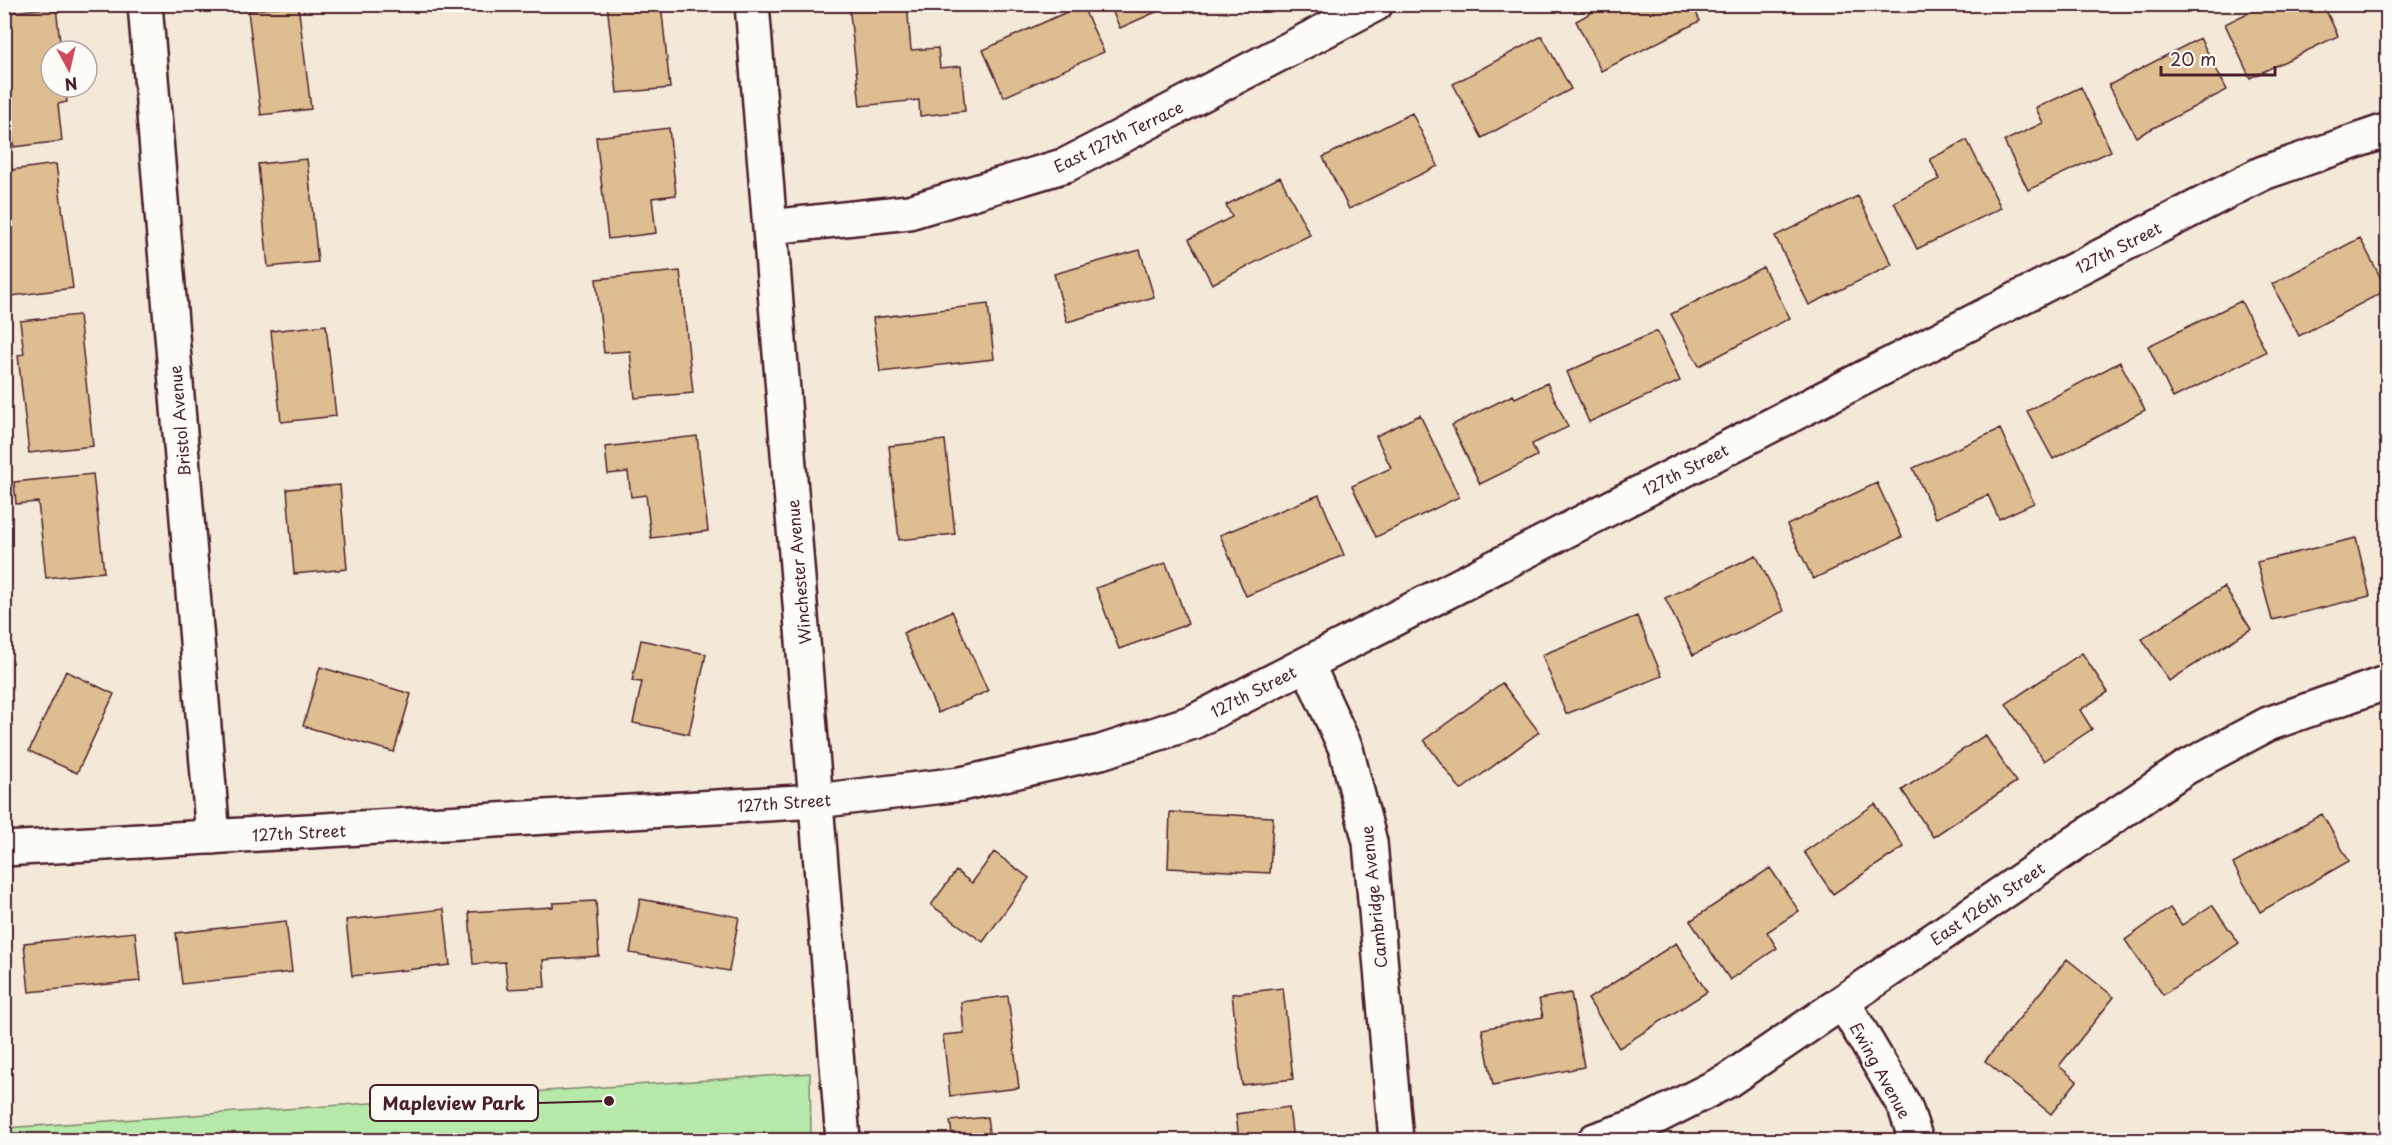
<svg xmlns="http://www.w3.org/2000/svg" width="2392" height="1145" font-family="'Playpen Sans',sans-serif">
<rect width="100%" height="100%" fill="#f4e9d8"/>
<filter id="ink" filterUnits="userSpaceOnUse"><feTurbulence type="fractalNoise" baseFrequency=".0167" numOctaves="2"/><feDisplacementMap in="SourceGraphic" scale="12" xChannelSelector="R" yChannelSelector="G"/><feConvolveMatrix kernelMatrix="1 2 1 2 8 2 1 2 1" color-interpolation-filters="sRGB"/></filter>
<g filter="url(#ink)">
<path fill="#b6e9aa" stroke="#80846a" stroke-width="1.5" d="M810 1073 811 1140H5V1128Z"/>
<path fill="#debd90" stroke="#4a1f2b" stroke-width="1.5" d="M298 4 311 109 261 115 248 11Z
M607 4H661L670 88 617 93Z
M849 4H907L911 50 938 48 940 68 961 66 965 111 920 116 919 100 860 106Z
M1109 4H1174L1120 28Z
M1607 4H1692L1700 21 1601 71 1576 21Z
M2266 4H2323L2338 36 2250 78 2225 24Z
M1082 5 1104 52 1004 97 983 50Z
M56 7 61 51H51V87H65L67 102 58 104 62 141 14 147 4 63V13Z
M1542 36 1571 89 1482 138 1453 84Z
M2200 38 2227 90 2136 137 2109 85Z
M2081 87 2111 151 2028 190 2004 141 2043 123 2036 108Z
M1412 113 1438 166 1349 209 1323 157Z
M669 128 676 195 652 198 656 233 608 239 596 137Z
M1967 140 2001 208 1917 249 1894 202 1939 179 1930 159Z
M307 159 318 262 268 267 258 164Z
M56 164 73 288 4 297V171Z
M1280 177 1310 235 1212 284 1189 239 1232 217 1226 205Z
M1858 196 1892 265 1809 305 1775 236Z
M2360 238 2387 290 2299 336 2272 284Z
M1140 250 1154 297 1067 322 1054 274Z
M1763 267 1790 318 1699 366 1671 314Z
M680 271 693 393 635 398 630 351 604 353 596 279Z
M2241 301 2266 352 2173 398 2148 346Z
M988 304 994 359 880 372 873 318Z
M79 315 93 446 29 453 18 355 24 354 20 321Z
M326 325 336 416 281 422 271 331Z
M1657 331 1680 381 1589 422 1567 372Z
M2120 362 2145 410 2053 459 2027 411Z
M1547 383 1568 427 1532 444 1537 456 1480 484 1452 425 1513 395 1515 398Z
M1420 415 1459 497 1376 537 1352 486 1391 468 1376 436Z
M2000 429 2034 503 1999 519 1988 495 1936 518 1913 468Z
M697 436 708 531 651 538 646 495 631 497 628 472 608 474 605 447Z
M945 440 955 534 899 540 889 446Z
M93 474 104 572 46 578 38 502 16 504 14 482Z
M1877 483 1902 537 1813 579 1787 525Z
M340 485 347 569 294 574 287 489Z
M1319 495 1344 555 1246 596 1220 535Z
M2356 538 2370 596 2272 620 2257 562Z
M1756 555 1784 611 1693 655 1665 598Z
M1166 563 1188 624 1119 649 1096 588Z
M2224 587 2251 629 2169 681 2142 639Z
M952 611 988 691 938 713 903 633Z
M1637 616 1662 676 1566 714 1542 655Z
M641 640 706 654 689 734 633 723 642 682 632 681Z
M2082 653 2108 692 2080 710 2092 729 2044 761 2006 704Z
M320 667 411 694 394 752 303 726Z
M66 671 114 694 77 773 29 751Z
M1502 683 1539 732 1461 790 1424 740Z
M1985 735 2016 782 1933 837 1902 790Z
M1875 804 1904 847 1833 894 1804 852Z
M1170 812 1273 817 1270 873 1168 868Z
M2322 814 2349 861 2260 912 2233 864Z
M994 852 1029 878 983 942 931 905 956 871 972 883Z
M1770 868 1799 911 1767 932 1777 948 1730 980 1690 921Z
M640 899 739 917 729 971 630 953Z
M596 901 599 956 543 960 545 987 508 989 505 962 473 964 469 912 553 907V903Z
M2212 905 2239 943 2163 995 2125 940 2170 908 2182 925Z
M444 909 450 965 352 976 346 920Z
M286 921 292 972 182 984 176 933Z
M135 932 140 981 29 992 24 943Z
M1676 943 1707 992 1619 1048 1588 999Z
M2067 959 2114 997 2059 1066 2077 1081 2051 1114 1985 1061Z
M1283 988 1293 1079 1242 1085 1232 994Z
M1571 993 1584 1067 1493 1085 1482 1029 1543 1017 1539 999Z
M1008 996 1019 1088 950 1096 943 1035 964 1033 961 1002Z
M1289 1107 1293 1140H1239L1236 1114Z
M987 1117 990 1139 1004 1137V1140H953L950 1121Z"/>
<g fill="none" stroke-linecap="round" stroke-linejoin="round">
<defs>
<path id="street" d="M145 4 213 837
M752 4 843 1140
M770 227 909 212 1066 165 1376 4
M1307 664 1346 749 1370 842 1396 1140
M4 849 816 801 961 784 1101 752 1193 722 2263 173 2388 130
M1843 1002 1905 1107 1916 1140
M1595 1140 1642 1124 1727 1081 2185 768 2268 724 2388 682"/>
</defs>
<use href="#street" stroke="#4a1f2b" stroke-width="38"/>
<use href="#street" stroke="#fdfcf7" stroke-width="33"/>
</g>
</g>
<g text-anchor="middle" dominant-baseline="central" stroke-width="4.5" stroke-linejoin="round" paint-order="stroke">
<g font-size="16" fill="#4a1f2b" stroke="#fdfcf7">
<text transform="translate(1118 136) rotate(-26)">East 127th Terrace</text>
<text transform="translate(2118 247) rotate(-27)">127th Street</text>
<text transform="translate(179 421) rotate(-95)">Bristol Avenue</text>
<text transform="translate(1685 469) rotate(-27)">127th Street</text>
<text transform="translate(798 572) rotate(-95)">Winchester Avenue</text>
<text transform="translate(1253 691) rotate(-27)">127th Street</text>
<text transform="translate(784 802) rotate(-4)">127th Street</text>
<text transform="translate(299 832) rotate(-3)">127th Street</text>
<text transform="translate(1373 897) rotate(-96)">Cambridge Avenue</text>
<text transform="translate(1987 903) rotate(-34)">East 126th Street</text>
<text transform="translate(1881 1070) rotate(61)">Ewing Avenue</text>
</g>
</g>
<path fill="none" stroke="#4a1f2b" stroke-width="2" d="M609 1101L538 1103"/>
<circle fill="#4a1f2b" stroke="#fdfcf7" stroke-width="2" cx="609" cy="1101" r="6"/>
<rect fill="#fdfcf7" stroke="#4a1f2b" stroke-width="2" x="370" y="1085" width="168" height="36" rx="6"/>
<g font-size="18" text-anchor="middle" font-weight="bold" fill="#4a1f2b">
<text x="454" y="1110">Mapleview Park</text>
</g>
<rect width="2392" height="1145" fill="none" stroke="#fdfcf7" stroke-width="24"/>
<rect x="12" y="12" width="2368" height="1121" fill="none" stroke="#4a1f2b" stroke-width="2" filter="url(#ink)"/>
<g transform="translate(69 69) rotate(172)"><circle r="28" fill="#fdfcf7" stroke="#b5a4a5" stroke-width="1.5"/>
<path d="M0-4.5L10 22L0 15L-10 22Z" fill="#d1495b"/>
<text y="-9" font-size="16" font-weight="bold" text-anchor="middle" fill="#4a1f2b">N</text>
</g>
<path d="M2161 66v9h114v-9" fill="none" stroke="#4a1f2b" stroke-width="3"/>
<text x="2170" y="66" font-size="18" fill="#4a1f2b" stroke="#fdfcf7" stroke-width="4.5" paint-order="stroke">20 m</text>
</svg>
